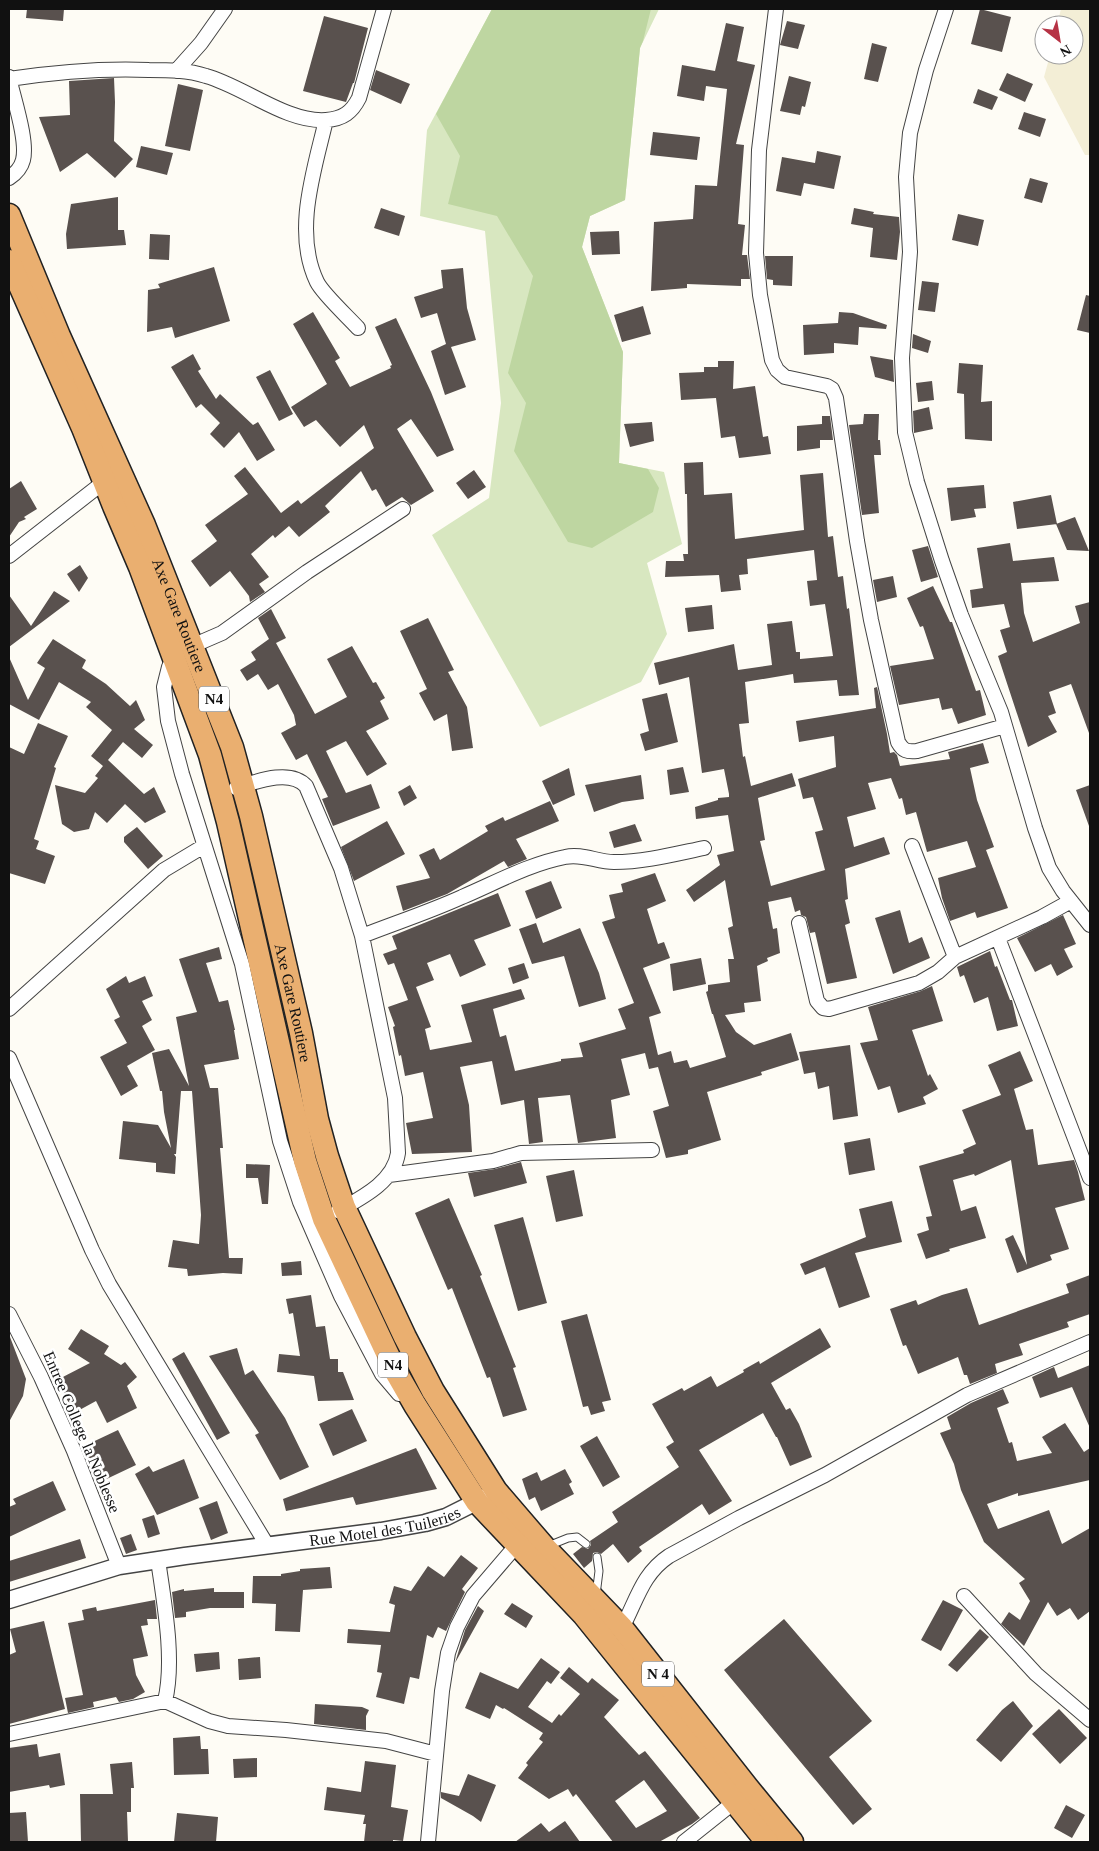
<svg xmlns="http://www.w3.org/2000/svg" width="1099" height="1851" font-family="Georgia,serif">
<rect width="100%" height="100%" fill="#fefcf5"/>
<path fill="#f3eed6" d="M1061 9H1090V155H1085L1044 77 1050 55H1074V25H1057Z"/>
<path fill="#d8e7c0" d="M492 9H659L640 48 625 200 590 216 582 247 623 352 619 463 664 472 682 544 647 563 667 634 641 682 540 727 432 535 489 498 501 403 485 231 420 216 427 130Z"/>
<path fill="#bed6a1" d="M492 9H651L643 41 640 48 625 200 590 216 582 247 623 352 619 463 648 469 659 488 653 512 592 548 568 542 514 451 526 403 508 373 533 276 497 216 448 204 460 156 436 114Z"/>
<path fill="#59514e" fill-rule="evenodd" d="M27 9H64L63 21 26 18Z
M980 9 1011 17 1002 52 971 44Z
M324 16 368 28 354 83H353L346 102 303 91Z
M787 21 805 25 798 49 780 45Z
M726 23 744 27 737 61 755 65 736 144 744 145 738 224 745 225 742 255H747L750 279H741V286L687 284V288L651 291 654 222 693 219 695 185 717 186 727 89 706 86 704 101 677 96 682 65 715 71Z
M872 43 887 47 878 82 864 79Z
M376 70 410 84 401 104 370 90Z
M1007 73 1033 84 1025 102 999 90Z
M789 76 811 82 805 107 802 106 800 115 780 111Z
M114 78 115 102 114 141 133 159 115 178 87 153 60 172 39 117 70 115 69 81Z
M178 84 203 90 190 151 165 146Z
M978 89 998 97 992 110 973 103Z
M1024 112 1046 119 1040 137 1018 129Z
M653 132 700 137 697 160 650 155Z
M141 146 173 153 167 175 136 167Z
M817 151 841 156 834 189 804 183 801 196 776 191 782 157 815 163Z
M1030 178 1048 183 1042 203 1024 198Z
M118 197V230H124L126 245 67 249 66 234 71 204Z
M381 208 405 216 399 236 374 228Z
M854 208 874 212 873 214 899 217 900 232 897 260 870 257 873 228 851 224Z
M958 214 984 220 978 246 952 240Z
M619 231 620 254 592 255 590 232Z
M150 234 170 235 169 260 149 259Z
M765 256H793L792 286 773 285V280L767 279Z
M214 267 230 321 175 338 172 327 147 332 148 290 160 288 158 284Z
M463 268 467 308 476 340 451 347 466 387 445 395 431 351 446 344 437 313 421 318 414 297 443 288 441 270Z
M922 281 939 283 935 312 918 310Z
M1086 295 1090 296V333L1077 330Z
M643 306 651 334 622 342 614 315Z
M313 312 340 358 335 361 350 387 391 368 390 366 392 365 375 327 396 318 431 392 454 450 437 457 411 419 397 429 434 491 411 505 402 497 386 507 376 489 372 491 361 471 325 506 330 512 299 537 289 526 275 538 273 535 251 554 269 577 259 584 265 592 250 602 249 596 230 571 210 587 191 561 217 541 205 525 248 494 234 476 245 467 281 513 298 500 301 504 374 448 364 425 340 447 316 420 304 427 291 407 327 384 293 324Z
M839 312 853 313 887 325 886 329 859 327 858 345 834 343V353L804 355 803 325 838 323Z
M913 334 931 341 928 353 912 348Z
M193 354 201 369 198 371 216 399 220 394 253 425 258 422 275 450 257 461 239 432 224 448 210 434 220 423 201 404 196 408 171 367Z
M870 356 893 360 894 382 875 377Z
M718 361H734L733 389 755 386 763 437 768 436 771 454 739 458 735 436 721 438 716 398 681 400 679 373 704 372V367H718Z
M959 363 983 365 981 402 992 401V441L965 439 964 394 957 393Z
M270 370 293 414 279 421 256 377Z
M932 381 934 400 918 402 916 383Z
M929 407 933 429 914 433 913 411Z
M864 414H879L878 440H880L881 455H874L879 513 862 515 849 425 863 424Z
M822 416H830L833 440H820V448L797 451V426L822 424Z
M652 422 654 441 630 447 624 424Z
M703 462 704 495 732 493 735 539 804 530 800 475 823 473 828 537 833 536 838 577 843 576 847 609 849 608 859 695 839 696 837 680 794 683 793 674 745 682 749 723 739 724 743 757 745 756 751 786 792 773 796 786 758 798 765 840 760 841 771 886 825 870 815 832 823 830 813 797 803 799 798 779 836 767 834 736 799 742 796 721 876 708 874 688 877 687 887 734 890 753 894 752 897 755 900 766 950 759 948 752 983 743 989 763 970 768 977 800 994 847 986 850 1008 908 977 918 975 912 950 921 942 898 938 878 976 867 967 841 927 852 916 812 906 815 902 798 899 799 891 778 868 783 876 809 847 817 854 847 884 837 890 854 845 869 848 899 845 900 850 923 845 925 857 978 827 984 815 932 810 933 806 917 801 915 800 910 795 912 791 897 768 902 773 929 777 928 780 953 767 958 768 961 757 966 761 1001 744 1003 745 1012 725 1015 736 1032 754 1045 791 1033 799 1060 761 1072 762 1075 707 1092 721 1140 688 1150V1154L666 1158 653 1111 669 1106 658 1067 649 1069 645 1053 621 1059 630 1095 611 1100 616 1138 578 1143 570 1095 538 1098 543 1142 529 1144 524 1100 501 1105 492 1061 460 1067 469 1105 472 1152 412 1154 406 1123 433 1118 423 1072 405 1076 401 1055 399 1056 393 1027 395 1026 388 1007 408 1000 394 963 388 965 383 954 397 949 392 936 498 893 511 926 474 940 486 965 460 977 450 954 427 963 434 980 416 987 431 1027 425 1029 430 1050 472 1042 461 1005 521 989 525 999 493 1009 500 1037 506 1035 515 1071 561 1061V1059L583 1057 579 1043 626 1029 618 1009 634 1003 602 922 615 918 609 895 623 892 621 884 655 873 666 901 647 909 658 944 664 942 670 958 643 968 661 1013 649 1017 658 1055 671 1051 674 1063 687 1060 690 1068 726 1057 713 1014H712L706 992 708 991V985L730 982 728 959H734L728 928 733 926 725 880 694 902 686 890 720 865 717 855 734 851 728 815 696 819 695 807 718 800V798L729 797V794L724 769 702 773 689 677 659 685 654 663 734 644 738 670 772 665 767 624 792 621 796 652H800V659L833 656 825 604 810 606 807 581 817 580 814 550 747 559 748 574 739 575 741 590 721 592 719 575 665 577 666 561H684L683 554H688L687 494H685L684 463Z
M474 470 486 487 468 499 456 483Z
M21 481 37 509 24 517 26 519 19 522 9 537V489Z
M984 485 986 508 974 509 976 517 951 521 947 488Z
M1051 495 1057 524 1017 529 1013 502Z
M1075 517 1089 551 1067 550 1056 524Z
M1010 543 1013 561 1054 557 1059 581 1021 583 1024 613 1033 642 1080 623 1075 606 1090 602V733H1089L1071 684 1049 692 1056 713 1048 716 1057 732 1028 747 998 656 1007 652 1000 630 1010 627 1004 604 972 608 970 590 983 588 977 548Z
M928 546 938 577 921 582 912 550Z
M80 565 88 578 79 592 67 574Z
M893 576 897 597 877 602 873 580Z
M933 586 950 622H952L976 691 980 690 986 715 958 724 952 708 942 710 939 698 899 705 890 666 934 659 923 626 920 627 907 598Z
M54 591 70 601 9 647V595L31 626Z
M712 605 714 629 688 632 685 608Z
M271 609 286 638 276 643 315 714 347 697 327 659 352 646 373 683 376 682 385 698 380 701 389 719 366 731 387 764 367 776 346 741 326 751 346 793 371 784 380 808 333 826 322 799 328 797 307 754 296 760 281 733 296 725 294 715 278 684 268 690 258 674 247 681 240 670 256 660 251 652 269 639 258 618Z
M428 618 454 670 448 672 467 707 473 748 452 751 447 714 434 721 419 693 427 689 400 631Z
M53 639 86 660 82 668 106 684 130 706 136 700 145 720 134 729 153 745 142 758 123 742 108 760 144 794 154 787 166 812 145 823 125 804 107 823 95 812 89 829 74 832 62 824 55 785 85 793 98 778 95 776 103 766 91 756 112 730 86 707 91 702 59 682 39 720 9 704V657L28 700 45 668 37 663Z
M667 693 678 742 645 751 640 734 649 731 642 699Z
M38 723 68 736 54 767 56 768 34 839 39 841 36 849 55 856 45 884 9 873V747L24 754Z
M683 767 689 792 670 795 667 770Z
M569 768 575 795 553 805 542 781Z
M641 775 644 799 622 802 594 812 585 785Z
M410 785 417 798 404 806 398 792Z
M1090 785V826H1089L1076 790Z
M550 801 559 821 516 839 527 859 508 867 504 861 447 894 403 911 396 886 430 878 419 855 434 848 440 860 488 831 485 826 503 817 505 821Z
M387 821 405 854 354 881 341 847Z
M635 824 642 841 614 848 609 832Z
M137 827 163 856 148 869 124 842V837Z
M551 881 562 908 536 919 525 891Z
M900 910 909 943 922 937 930 958 893 974 875 918Z
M1063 915 1076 944 1064 949 1073 967 1057 976 1051 964 1035 972 1017 938Z
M536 923 543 943 580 928 599 973 606 999 579 1007 564 956 532 964 519 929Z
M219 947 222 959 206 963 219 1002 228 1000 235 1030H234L239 1059 204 1065 210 1088H218L223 1148H220L229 1258H243L242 1274 223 1273 188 1276 187 1269 168 1267 173 1240 199 1244 201 1215 192 1091H181L176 1154H174L176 1157 175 1174 156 1172V1163L119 1159 123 1121 158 1125 171 1148 164 1112 162 1091H160L152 1053 169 1049 189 1086 176 1017 197 1012 179 959Z
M990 951 995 967 997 966 1010 1000H1012L1018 1026 997 1031 988 997 974 1003 964 975 960 977 957 967Z
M701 958 706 984 673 991 670 964Z
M524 963 529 978 513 984 508 968Z
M126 976 129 983 145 976 153 996 142 1001 152 1020 142 1026 155 1050 127 1066 138 1086 121 1096 100 1057 127 1043 114 1020 120 1017 106 989Z
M932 986 943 1021 912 1030 928 1076 930 1074 938 1089 923 1097 926 1104 898 1113 890 1086 878 1090 860 1043 878 1040 868 1007 921 991Z
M850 1045 858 1116 833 1120 829 1086 818 1089 815 1072 804 1074 799 1052Z
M1020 1051 1033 1081 1014 1089 1026 1130 1033 1129 1038 1165 1074 1160 1078 1172 1085 1200 1055 1208 1069 1249 1050 1255 1052 1260 1017 1273 1005 1239 1013 1235 1027 1265 1011 1160 975 1176 974 1174 953 1180 961 1211 976 1206 986 1238 949 1249 950 1251 926 1259 917 1234 929 1230 926 1217 932 1216 919 1166 964 1153 963 1150 976 1144 962 1110 1001 1095 988 1065Z
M870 1138 875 1170 849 1175 844 1143Z
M521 1162 527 1183 474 1197 468 1173 495 1169Z
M246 1164 270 1165 268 1204H262L258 1178H246Z
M574 1170 583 1216 556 1222 546 1176Z
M449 1198 482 1275 480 1276 516 1367 513 1368 527 1410 503 1417 490 1377 487 1378 452 1288 448 1290 415 1213Z
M892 1201 902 1242 855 1253 870 1297 839 1308 825 1267 805 1275 800 1264 866 1237 859 1209Z
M523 1217 547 1303 518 1311 494 1225Z
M301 1261 302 1275 282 1276 281 1263Z
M1090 1275V1314L1067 1322 1069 1327 1019 1344 1023 1355 995 1364 997 1373 970 1384 967 1375H964L958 1357 918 1374 906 1345 903 1346 890 1309 916 1300 918 1305 942 1295 967 1288 979 1325 1069 1293 1066 1284Z
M311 1295 316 1327 325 1326 330 1359H338V1372H343L354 1400 318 1401 314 1376 277 1372 279 1354 300 1356 293 1313 289 1314 286 1299Z
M587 1314 611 1400 602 1402 605 1411 591 1415 588 1406 583 1407 561 1321Z
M820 1328 831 1347 771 1383 786 1410 790 1408 799 1424 812 1457 790 1466 777 1437H776L763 1413 699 1450 732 1501 709 1515 702 1504 639 1547 642 1551 628 1563 613 1544 601 1554 597 1552 593 1553 592 1561 584 1568 573 1554 582 1547 588 1549 591 1545 590 1541 618 1522 612 1512 679 1467 666 1447 674 1442 652 1404 682 1388 684 1391 711 1376 717 1387 744 1372 743 1370 759 1361 760 1364Z
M81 1329 109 1346 104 1354 121 1365 125 1362 137 1377 127 1386 137 1408 107 1423 96 1401 74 1413 57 1380 90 1363 68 1349Z
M9 1337H10L26 1379 23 1396 9 1422Z
M237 1348 245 1375 253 1370 285 1418 309 1467 280 1480 255 1435 259 1433 209 1356Z
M184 1352 230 1433 217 1440 172 1359Z
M1090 1365V1428L1072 1387 1040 1398 1032 1377 1054 1367 1058 1378Z
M1003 1389 1009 1403 997 1408 1009 1443 1012 1442 1017 1461 1052 1453 1042 1437 1065 1423 1084 1452 1090 1448V1480L1018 1496V1493L987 1504 998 1529 1049 1510 1062 1544 1090 1528V1611L1078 1620 1070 1608 1057 1616 1048 1602 1024 1646 1001 1624 1009 1612 1020 1620 1030 1601 1019 1583 1025 1579 984 1542 961 1490 954 1464 940 1433 951 1429 947 1417 971 1403Z
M352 1409 367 1441 333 1456 319 1424Z
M118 1430 136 1465 96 1484 82 1447Z
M597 1436 620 1477 603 1487 580 1446Z
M416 1448 437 1489 356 1505 353 1497 286 1511 283 1499Z
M184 1459 199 1498 157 1515 135 1474 149 1466 153 1472Z
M565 1469 572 1482 569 1484 574 1494 541 1511 535 1497 529 1500 522 1479 537 1472 541 1481Z
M53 1481 66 1510 9 1537V1507L16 1504 13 1499Z
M217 1501 228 1533 211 1540 199 1508Z
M154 1515 160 1534 148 1538 142 1519Z
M131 1534 137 1550 126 1554 120 1538Z
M80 1539 86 1558 9 1582V1561Z
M461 1555 478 1568 462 1589 465 1592 446 1631 438 1627 433 1638 427 1635 419 1679 410 1677 404 1704 376 1697 382 1673 377 1672 381 1645 347 1643 348 1629 390 1632 395 1605 389 1603 394 1586 411 1591 428 1566 444 1577Z
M330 1567 332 1588 303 1590 300 1632 275 1631 276 1604 252 1603 253 1576H281V1574L300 1571V1569Z
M214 1588V1592H244V1608H210L186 1612V1617L175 1618 172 1592 184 1589V1591Z
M155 1600 157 1619H147L148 1625 141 1626 148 1656 133 1659 136 1675 145 1692 133 1699 119 1702 116 1697 93 1702 94 1707 68 1713 65 1698 83 1695 68 1623 84 1620 82 1610 96 1607 97 1611Z
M943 1600 963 1610 941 1651 921 1640Z
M512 1603 533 1616 526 1628 504 1614Z
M478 1606 484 1611 455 1663 465 1630Z
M784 1619 872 1721 829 1757 872 1809 853 1825 724 1670Z
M44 1621 65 1709 9 1724V1655L16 1652 10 1629Z
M980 1629 989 1637 957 1672 948 1665Z
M219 1652 220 1669 196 1672 194 1654Z
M260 1657 261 1678 239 1680 238 1659Z
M541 1658 560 1672 551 1684 547 1681 528 1707 552 1723 559 1714 561 1716 580 1694 560 1678 569 1667 588 1683 592 1678 619 1700 604 1717 639 1755 645 1751 700 1818 692 1824 659 1842H613L576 1794 573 1797 568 1789 549 1799 518 1778 528 1765 526 1763 543 1742 539 1739 543 1733 504 1708 503 1709 496 1705 490 1719 465 1708 480 1672 518 1689ZM644 1780 667 1811 636 1828 615 1801Z
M1013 1701 1033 1726 1001 1762 976 1740 1002 1710Z
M315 1704 362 1707 369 1710 366 1716V1730L314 1724Z
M1059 1709 1087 1738 1060 1764 1032 1734Z
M200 1736 201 1749H208L209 1774 174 1775 173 1738Z
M37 1744 39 1757 60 1753 65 1785 50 1788 49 1785 9 1792V1748Z
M257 1758V1777L234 1778 233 1759Z
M365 1761 396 1765 391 1807 408 1810 403 1841 393 1840V1842H364L366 1824H363L365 1815 324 1810 327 1787 361 1792Z
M132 1762 134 1788H131V1812H127L128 1842H81L80 1794H113L110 1764Z
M468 1774 496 1785 481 1822 473 1816 441 1798V1792L459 1796Z
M1066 1805 1085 1815 1072 1838 1054 1828Z
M26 1812 28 1842H9V1813Z
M177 1813 218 1817 216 1842H174Z
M565 1821 580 1842H515L541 1823 549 1832Z"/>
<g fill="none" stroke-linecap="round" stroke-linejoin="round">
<defs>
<path id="service" d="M548 1546 568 1538 577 1537 586 1544
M596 1595 599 1571 597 1557"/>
<path id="minor" d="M776 9 759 150 756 253 760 295 772 360 777 370 785 377 827 386 832 389 836 398 857 541 871 620 898 742C903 751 907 752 917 751L1005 726
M946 9 926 70 910 133 906 177 910 252 902 358 905 432 917 482 942 561 961 615 1001 712 1035 828 1049 868 1063 891 1090 925
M176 71 201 43 225 9
M9 77C13 97 28 140 23 160 21 168 15 174 9 178
M9 79C56 72 102 68 149 70 168 70 188 70 206 76 243 86 287 123 326 120 343 119 352 112 359 98L384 9
M326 120C314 171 293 232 317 282 323 294 348 317 358 328
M9 556 109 478
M192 646 222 633 307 572 403 509
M174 657 169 667 164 687 168 721 182 774 242 964 280 1141 300 1202 341 1296 382 1374 399 1394
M236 788C255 782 290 768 306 786L341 868 362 936 395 1098 398 1153C394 1182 361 1198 338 1211
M912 846 955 957
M799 923 817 1001 823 1008 829 1009 919 983 938 972 955 957 1042 917 1071 901
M362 936C395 923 429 912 462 897 495 883 529 864 565 857 582 853 597 862 614 862 644 862 675 854 704 848
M998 938 1090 1178
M9 1009 164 870 204 846
M9 1058 92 1250 109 1284 267 1545
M389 1175 493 1161 521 1153 652 1150
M9 1314 41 1377 74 1451 119 1566
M158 1560C164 1602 175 1660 165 1701
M964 1596 1036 1674 1090 1720
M622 1628C637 1600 642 1574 669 1556L739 1518 825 1475 967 1395 1090 1342
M9 1734 165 1701 209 1721 228 1726 286 1730 386 1741 436 1754
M428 1842 442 1691 448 1653 457 1627 473 1596 521 1540
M684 1842 733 1803"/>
<g id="tertiary">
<path id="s1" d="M9 1600 119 1566 185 1556 381 1531 425 1523 446 1517 486 1497"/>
</g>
<g id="trunk">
<path id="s2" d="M9 215 59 336 144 525 232 747 251 816 301 1033 317 1119 327 1156 344 1207 405 1337 433 1391 496 1491 545 1548 622 1628 747 1787 792 1842"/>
<path d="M9 261 83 428 114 506 140 567 210 755 228 822 305 1161 324 1219 396 1372 415 1405 477 1502 584 1615 767 1842"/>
</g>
</defs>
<use href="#service" stroke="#444" stroke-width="9"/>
<use href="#minor" stroke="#444" stroke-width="16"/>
<use href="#tertiary" stroke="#444" stroke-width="19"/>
<use href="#trunk" stroke="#222" stroke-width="25"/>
<use href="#service" stroke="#fff" stroke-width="7"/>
<use href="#minor" stroke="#fff" stroke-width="14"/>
<use href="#tertiary" stroke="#fff" stroke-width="16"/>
<use href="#trunk" stroke="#eaaf70" stroke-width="22"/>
</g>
<g text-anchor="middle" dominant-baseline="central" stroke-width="5" stroke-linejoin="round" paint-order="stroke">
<g fill="#fff" stroke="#585858" stroke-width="1">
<rect x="199" y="686.5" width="30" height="25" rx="4"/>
<rect x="378" y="1352.5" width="30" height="25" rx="4"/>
<rect x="642" y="1661.5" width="32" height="25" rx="4"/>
</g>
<g font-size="15" font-weight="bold" fill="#111">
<text x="214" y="699">N4</text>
<text x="393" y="1365">N4</text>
<text x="658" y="1674">N 4</text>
</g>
<g font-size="16" fill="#111" stroke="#fff">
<text stroke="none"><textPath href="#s2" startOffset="435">Axe Gare Routiere</textPath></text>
<text stroke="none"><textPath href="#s2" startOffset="840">Axe Gare Routiere</textPath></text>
<text transform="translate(82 1432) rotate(67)">Entree College la Noblesse</text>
<text stroke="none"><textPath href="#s1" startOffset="384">Rue Motel des Tuileries</textPath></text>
</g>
</g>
<rect width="1099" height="1851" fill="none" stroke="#111111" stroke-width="20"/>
<g transform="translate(1059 40) rotate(149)"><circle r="24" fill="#ffffff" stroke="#a0a0a0"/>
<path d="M0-4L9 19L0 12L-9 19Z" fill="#b63345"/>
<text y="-8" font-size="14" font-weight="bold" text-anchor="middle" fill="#111111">N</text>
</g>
</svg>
